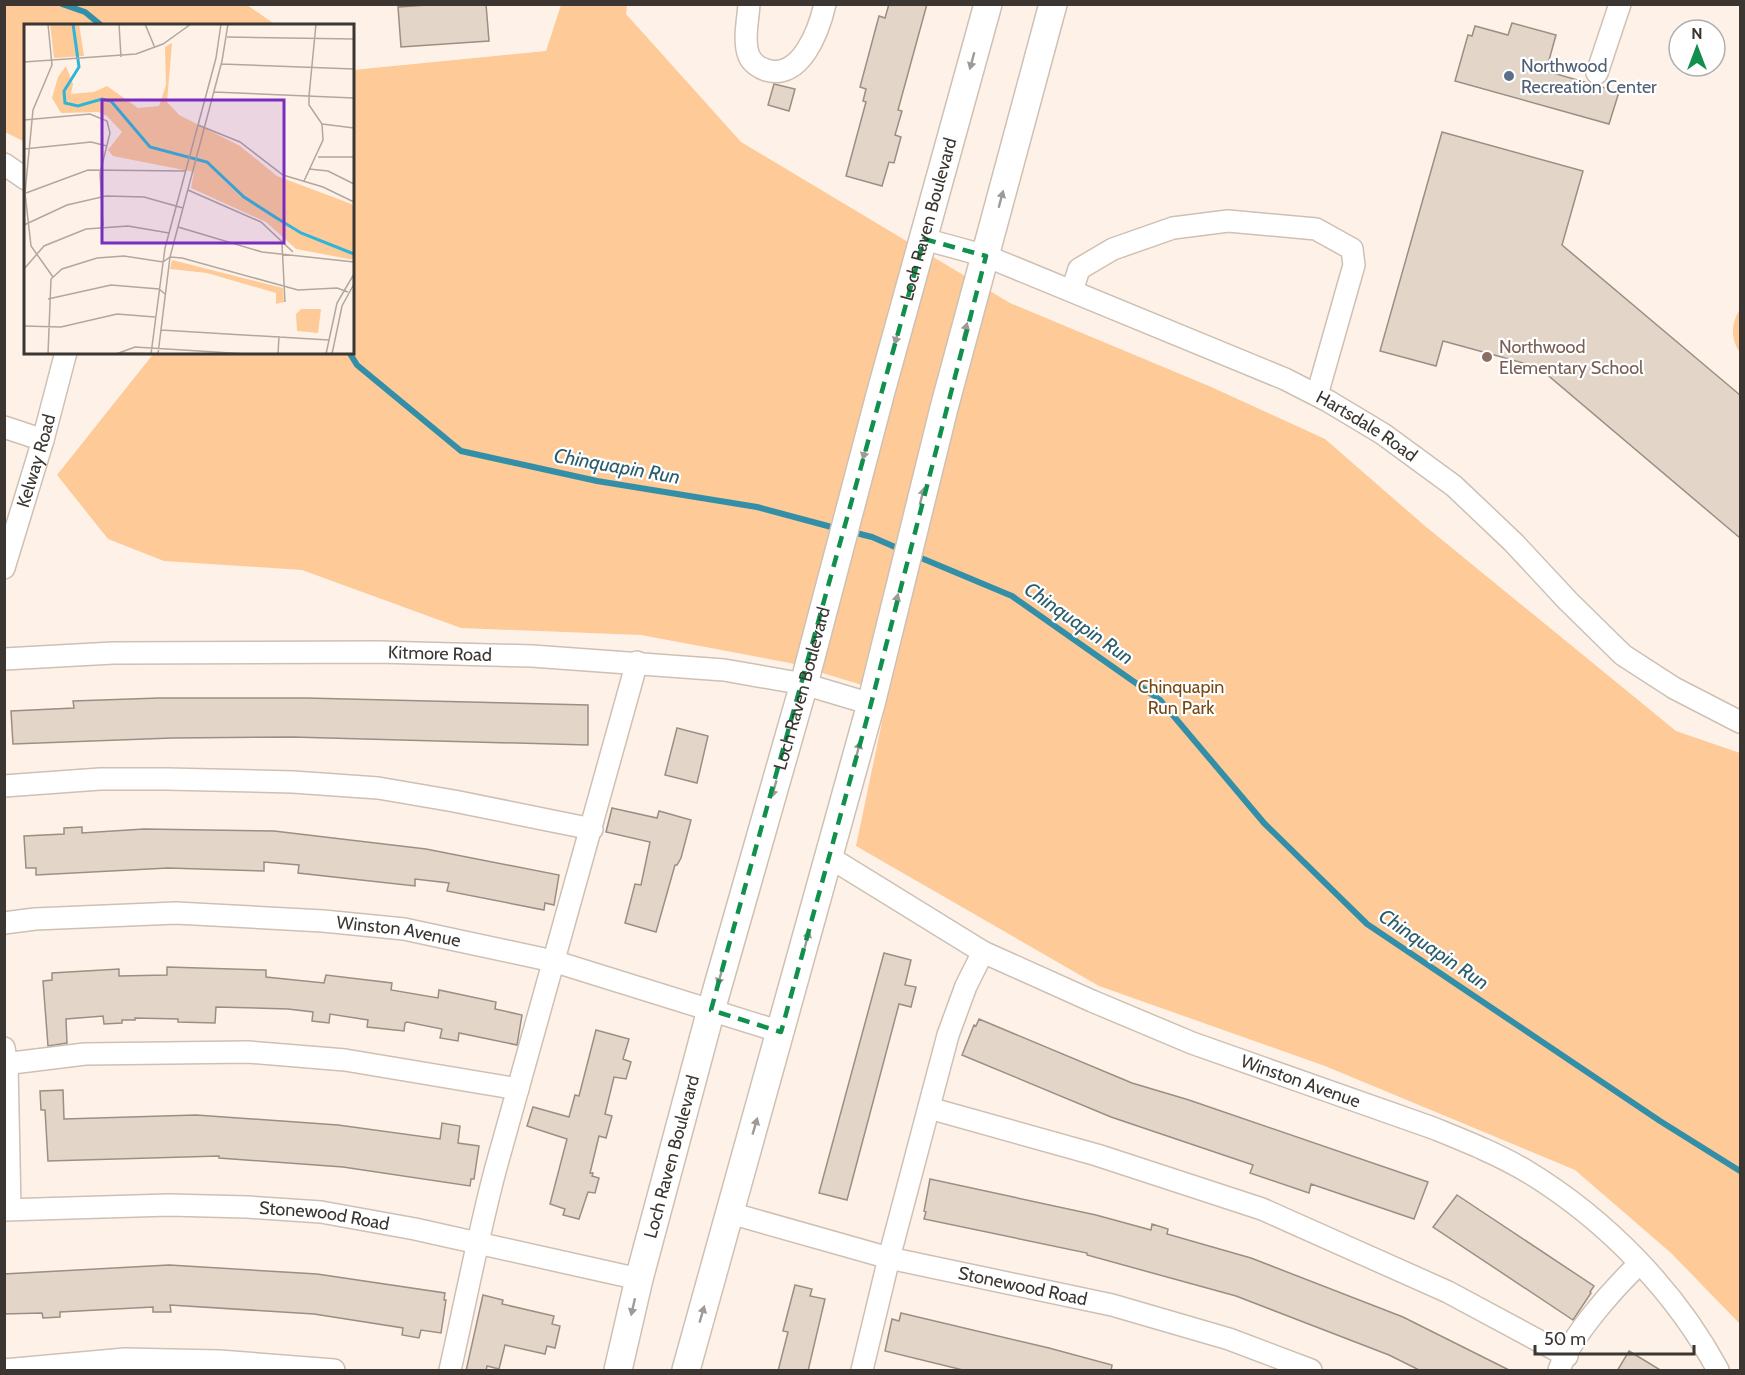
<svg xmlns="http://www.w3.org/2000/svg" width="1745" height="1375" font-family="Cabin,sans-serif">
<rect width="100%" height="100%" fill="#fef2e8"/>
<path fill="#fdca98" d="M5 4 247 5 276 25 26 26 25 142 5 132Z
M561 5H627L626 14 741 142 1010 303 1209 386 1325 439 1425 526 1676 731 1740 753V1324L1671 1253 1575 1170 1325 1066 1099 986 856 846 888 693 790 663 641 635 461 628 302 570 164 561 108 539 57 475 154 353 352 352 353 70 546 51Z
M1740 309V353C1730 338 1731 324 1740 309Z"/>
<g fill="none" stroke-linecap="round" stroke-linejoin="round">
<path stroke="#338fa7" stroke-width="6" d="M62 4 85 12 102 26
M349 352 357 365 461 451 597 481 757 507 839 529
M852 532 872 537 902 550
M914 555 1012 596 1160 700 1264 823 1367 924 1660 1121 1740 1171"/>
</g>
<path fill="#e4d5c9" stroke="#9b8e82" stroke-width="1.5" d="M441 4H486L489 41 401 47 398 7Z
M889 4H927L898 110 902 111 895 135 901 137 894 163 889 162 882 186 846 176 866 102 863 101 866 89 860 87 879 16 885 18Z
M1512 23 1556 35 1546 71 1619 92 1609 124 1455 81 1468 35 1472 36 1475 26 1508 35Z
M774 84 795 89 789 111 768 105Z
M1442 132 1583 171 1562 245 1740 395V538L1538 367 1443 341 1436 366 1380 351Z
M159 698H306L588 705V745L292 737 172 738 13 744 11 711 74 708 73 701Z
M677 728 708 736 697 783 665 775Z
M612 808 657 818 659 811 691 820 681 858 677 865H675L656 932 625 923 635 884 641 885 650 842 606 832Z
M82 827V833L144 829 274 831 426 849 559 875 554 905 545 903 544 910 447 891 449 883 415 879V886L298 873 299 865 264 862V871L168 868 36 875V868H26L24 836 64 834V828Z
M884 953 911 960 905 985 916 987 911 1007 899 1004 847 1200 819 1193Z
M167 967 266 970V977L324 983 326 975 392 983 391 990 438 998 439 990 496 1002 495 1009 522 1015 517 1045 459 1033 458 1041 440 1038 442 1029 407 1022 405 1023 404 1031 367 1027 368 1020 330 1014 329 1023 312 1021 313 1012 288 1009 216 1007 215 1023 178 1022V1019L135 1018V1020H122V1023L104 1024 103 1016 66 1019 67 1043 48 1046 43 981 52 980V973L119 969V976L167 975Z
M979 1019 1132 1083 1189 1100 1428 1182 1414 1219 1311 1184 1309 1193 1250 1173 1253 1165 1111 1117 962 1055 974 1025 976 1026Z
M596 1030 629 1039 623 1059 631 1062 626 1079 614 1077 605 1114 612 1116 606 1138 599 1136 590 1173H593L592 1176 599 1178 595 1193 588 1192 579 1219 563 1215 565 1209 550 1204 567 1139 527 1126 533 1107 569 1117 575 1095 579 1096Z
M63 1090 64 1119 196 1115 338 1125 440 1139 442 1123 460 1126 458 1143 479 1146 474 1179H471L470 1186 343 1167 219 1158V1156L48 1161 45 1110H41L40 1091Z
M930 1179 1096 1215 1151 1230 1152 1224 1168 1229 1167 1234 1251 1258 1403 1317 1511 1371H1421L1389 1355 1236 1296 1087 1255V1253L924 1219 926 1212 924 1211Z
M1457 1195 1594 1286 1590 1292 1591 1293 1573 1320 1433 1227Z
M169 1265 317 1274 445 1293 444 1300H446L441 1333 421 1330 419 1338 402 1335 403 1328 314 1314 170 1305 171 1312H153V1307L60 1312V1317L43 1318 42 1313 4 1314V1274Z
M795 1285 812 1289 810 1296 825 1299 808 1371H778L788 1332 783 1331Z
M483 1295 503 1300 502 1304 554 1316 552 1324 560 1326 555 1348 547 1346 545 1354 505 1345 499 1369 487 1366 486 1371H466Z
M901 1313 1049 1348 1112 1365 1111 1371H967L885 1351 892 1319 899 1321Z
M1629 1351 1662 1371H1617Z"/>
<g fill="none" stroke-linecap="round" stroke-linejoin="round">
<defs>
<g id="minor">
<path d="M749 4C748 21 743 40 749 56 752 63 760 68 766 70 801 81 819 30 825 4"/>
<path d="M1597 73 1620 4"/>
<path d="M4 164 26 179"/>
<path id="s1" d="M924 239 986 256 1285 379 1328 401 1383 434 1454 486 1514 543 1568 601 1623 655 1674 688 1740 722"/>
<path d="M1072 291 1079 269 1113 249 1173 228 1228 221 1316 229 1352 249 1354 265 1317 395"/>
<path d="M4 427 43 440"/>
<path id="s2" d="M4 568 43 440 66 352"/>
<path id="s3" d="M4 659 113 653 378 652 532 656 724 670 804 684 871 704"/>
<path d="M4 786 100 779H167L293 782 378 788 454 801 592 829"/>
<path id="s4" d="M829 857 983 952 1092 1001 1192 1043 1433 1128C1465 1141 1498 1154 1528 1172 1605 1219 1675 1290 1718 1370"/>
<path id="s5" d="M4 923 35 919 176 913 323 921 404 929 553 961 781 1032"/>
<path d="M4 1048 7 1064 10 1209"/>
<path d="M4 1064 85 1054 248 1052 345 1060 518 1089"/>
<path d="M929 1108 1097 1155 1262 1209 1448 1292 1567 1356"/>
<path id="s6" d="M4 1210 169 1205 247 1207 321 1212 415 1229 639 1279"/>
<path id="s7" d="M730 1213 889 1258 1112 1305 1229 1339 1311 1370"/>
<path d="M4 1370 125 1359 219 1361 334 1370"/>
<path d="M450 1370C465 1304 478 1236 495 1171 541 1001 591 832 637 662"/>
<path d="M862 1370 889 1258 948 1035 966 986 983 952"/>
<path d="M1559 1370C1571 1336 1613 1289 1639 1264"/>
</g>
<g id="major">
<path id="s8" d="M618 1370 639 1279 711 1010 804 684 880 395 988 4"/>
<path d="M686 1370 871 704 944 408 1053 4"/>
</g>
</defs>
<use href="#minor" stroke="#cec0b3" stroke-width="24"/>
<use href="#major" stroke="#cec0b3" stroke-width="30"/>
<use href="#minor" stroke="#fff" stroke-width="21"/>
<use href="#major" stroke="#fff" stroke-width="27"/>
</g>
<defs><path id="oneway-solid" d="M-6-.8H1V-3.2L6.5 0L1 3.2V.8H-6Z" transform="scale(1.5)"/></defs>
<g fill="#9d9a98">
<use href="#oneway-solid" transform="translate(972 61) rotate(105)"/>
<use href="#oneway-solid" transform="translate(1001 199) rotate(-75)"/>
<use href="#oneway-solid" transform="translate(965 331) rotate(-75)"/>
<use href="#oneway-solid" transform="translate(897 336) rotate(106)"/>
<use href="#oneway-solid" transform="translate(865 451) rotate(105)"/>
<use href="#oneway-solid" transform="translate(922 496) rotate(-76)"/>
<use href="#oneway-solid" transform="translate(896 602) rotate(-76)"/>
<use href="#oneway-solid" transform="translate(858 750) rotate(-75)"/>
<use href="#oneway-solid" transform="translate(774 789) rotate(106)"/>
<use href="#oneway-solid" transform="translate(807 939) rotate(-75)"/>
<use href="#oneway-solid" transform="translate(720 977) rotate(106)"/>
<use href="#oneway-solid" transform="translate(755 1126) rotate(-74)"/>
<use href="#oneway-solid" transform="translate(633 1307) rotate(103)"/>
<use href="#oneway-solid" transform="translate(702 1314) rotate(-74)"/>
</g>
<path fill="none" stroke="#11904d" stroke-width="4.5" stroke-dasharray="12 8" stroke-linejoin="round" d="M924 239 986 256 871 704 781 1032 711 1010Z"/>
<circle fill="#5c6f8a" stroke="#fff" stroke-width="2" cx="1509" cy="76" r="6"/>
<circle fill="#8d6e63" stroke="#fff" stroke-width="2" cx="1487" cy="357" r="6"/>
<g text-anchor="middle" dominant-baseline="central" stroke-width="4.5" stroke-linejoin="round" paint-order="stroke">
<g font-size="18" fill="#4e5e75" stroke="#fff" text-anchor="start">
<text x="1521" y="66">Northwood<tspan x="1521" dy="21">Recreation Center</tspan></text>
</g>
<g font-size="18" fill="#3b3631" stroke="#fff">
<text stroke="none"><textPath href="#s8" startOffset="1192">Loch Raven Boulevard</textPath></text>
<text stroke="none"><textPath href="#s1" startOffset="482">Hartsdale Road</textPath></text>
<text stroke="none"><textPath href="#s2" startOffset="112">Kelway Road</textPath></text>
<text stroke="none"><textPath href="#s3" startOffset="436">Kitmore Road</textPath></text>
<text stroke="none"><textPath href="#s8" startOffset="706">Loch Raven Boulevard</textPath></text>
<text stroke="none"><textPath href="#s5" startOffset="396">Winston Avenue</textPath></text>
<text stroke="none"><textPath href="#s4" startOffset="524">Winston Avenue</textPath></text>
<text stroke="none"><textPath href="#s8" startOffset="220">Loch Raven Boulevard</textPath></text>
<text stroke="none"><textPath href="#s6" startOffset="321">Stonewood Road</textPath></text>
<text stroke="none"><textPath href="#s7" startOffset="302">Stonewood Road</textPath></text>
</g>
<g font-size="18" fill="#785e54" stroke="#fff" text-anchor="start">
<text x="1499" y="347">Northwood<tspan x="1499" dy="21">Elementary School</tspan></text>
</g>
<g font-size="18" fill="#764812" stroke="#fff">
<text x="1181" y="687">Chinquapin<tspan x="1181" dy="21">Run Park</tspan></text>
</g>
<g font-size="20" font-style="italic" fill="#295d6c" stroke="#fff">
<text transform="translate(617 466) rotate(10)">Chinquapin Run</text>
<text transform="translate(1079 623) rotate(35)">Chinquapin Run</text>
<text transform="translate(1434 949) rotate(34)">Chinquapin Run</text>
</g>
</g>
<g transform="translate(24 24)">
<rect width="330" height="330" fill="#fef2e8"/>
<path d="M26 0H55L60 32 30 34ZM148 19 143 78 155 91 216 122 253 152 330 181V236L272 225 242 198 167 164 170 148 89 132 84 126 98 108 83 92 74 88 37 89 28 74 34 53 42 42 49 60 47 70 70 68 83 62 114 84 135 82 142 61 141 23ZM148 236 259 264 260 278 252 280V269L183 249 146 245ZM277 285H297L294 309 273 307 272 290Z" fill="#fdca98"/>
<path fill="none" stroke="#2fb5d9" stroke-width="3" d="M49 0 55 43 40 67 41 79 54 82 78 75 87 77 126 123 183 138 220 173 251 193 277 209 330 230"/>
<path fill="none" stroke="#b0a79f" stroke-width="1.5" d="M24 0 28 41 9 86 1 169 7 222 29 253M95 0 97 33M121 0 131 24M203 13 330 15M0 38 112 30 139 20 167 0M197 40 330 45M190 68 330 74M0 96 66 90 83 97 86 109 76 149 79 202M298 100 330 104M174 101 216 118 259 151 299 163 330 178M0 125 67 118 83 122M294 133H330M285 145 304 147 330 160M280 157 299 116 298 100 285 81V72L292 0M164 166 237 198 269 228M2 169 64 146 162 147M0 201 43 181 82 172 120 173 159 184M154 203 238 228 330 238M258 220 261 278M0 245 20 222 62 205 104 202 145 209M24 275 87 261 135 265 141 270M0 302 37 303 93 290 131 293M137 306 305 316M98 329 143 330M24 330 27 255 38 245 73 234 100 232 139 238 146 233 158 234 274 266 313 264 324 268M92 330 111 323 223 330M127 330 141 224 192 34 197 0M134 330 146 233 198 37 204 0M254 330 255 312M302 330 313 279 330 250M308 330 318 282 330 260"/>
<path fill="#7b2cbf" fill-opacity="0.15" stroke="#7b2cbf" stroke-width="3" d="M78 76H260V219H78Z"/>
<rect width="330" height="330" fill="none" stroke="#3b3631" stroke-width="3"/>
</g>
<rect width="1745" height="1375" fill="none" stroke="#3b3631" stroke-width="12"/>
<g transform="translate(1697 48)"><circle r="28" fill="#ffffff" stroke="#b1afad" stroke-width="1.5"/>
<path d="M0-4.5L10 22L0 15L-10 22Z" fill="#11904d"/>
<text y="-9" font-size="16" font-weight="bold" text-anchor="middle" fill="#3b3631">N</text>
</g>
<path d="M1535 1345v9h159v-9" fill="none" stroke="#3b3631" stroke-width="3"/>
<text x="1544" y="1345" font-size="18" fill="#3b3631" stroke="#ffffff" stroke-width="4.5" paint-order="stroke">50 m</text>
</svg>
